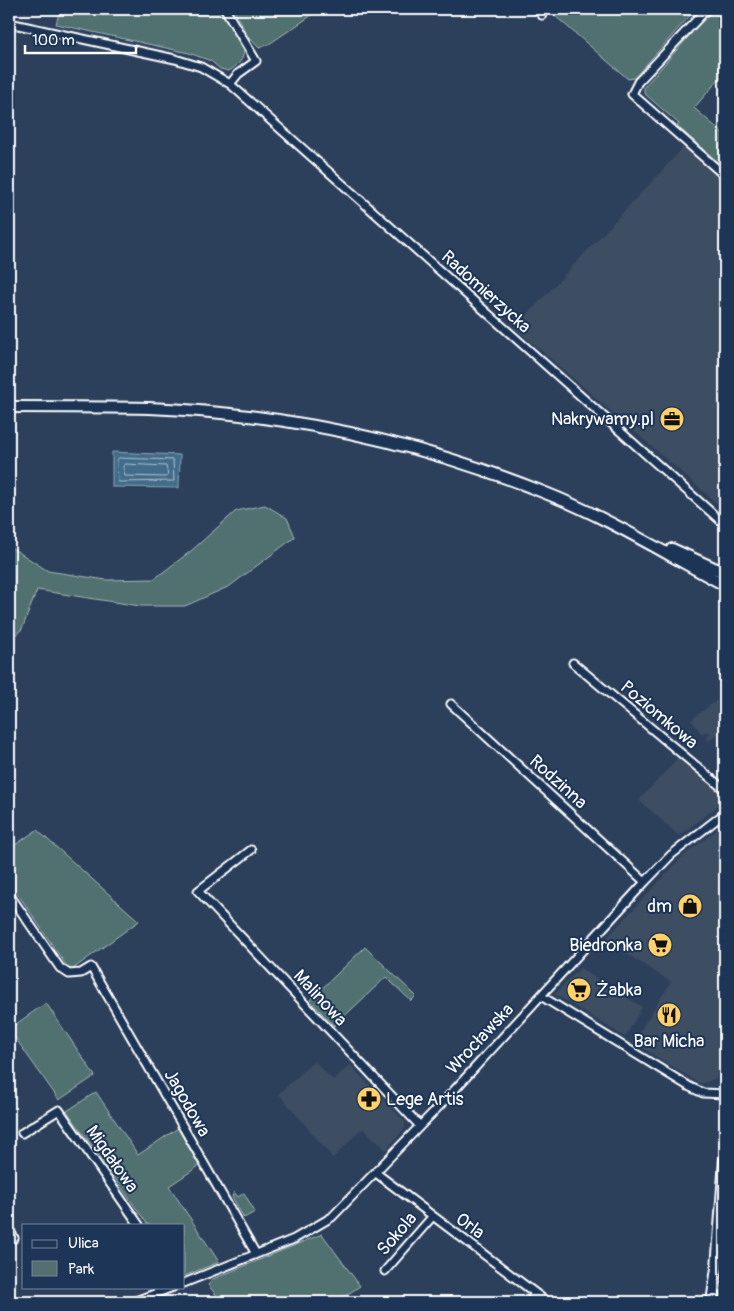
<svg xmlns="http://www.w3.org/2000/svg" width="734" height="1311" font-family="Pangolin,sans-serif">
<rect width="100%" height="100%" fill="#2c405c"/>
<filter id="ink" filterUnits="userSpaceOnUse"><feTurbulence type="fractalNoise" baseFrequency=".02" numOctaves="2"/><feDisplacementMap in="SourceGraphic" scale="10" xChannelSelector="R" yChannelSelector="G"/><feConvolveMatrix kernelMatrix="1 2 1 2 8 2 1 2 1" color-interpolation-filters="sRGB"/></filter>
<g filter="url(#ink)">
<path fill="#3d4d62" d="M685 146 725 181V510L515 328Z
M717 700 725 711V728L708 742 707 737 710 734 707 731 701 733 691 720Z
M680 756 725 794V800L679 836 639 800Z
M725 824V1043L719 1077 701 1084 633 1042 671 982 605 940 683 856Z
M580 968 642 1007 625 1037 555 994Z
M314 1061 333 1080 350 1065 405 1122V1128L386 1150 364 1129 360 1130 333 1158 279 1094Z"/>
<path fill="#51706f" stroke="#a8b8b7" d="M60 9H221L244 50C244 60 237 66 229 71L220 69 211 61 189 53 56 24Z
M233 9H321L269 44 259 48 248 36Z
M547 9H696L634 78 628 79Z
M711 9 725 20V72L694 108 725 135V168L677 126 679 124 644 93V87L692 33 689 31Z
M265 505 287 518 295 537 230 586 185 606H140L37 590 22 629 9 641V546L48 571 106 580 154 579 191 551 236 511Z
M37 830 139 921 70 971 9 881V849Z
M365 947 416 996 411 1001 386 977 334 1026 310 1000Z
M46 1003 95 1076 59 1100 9 1029Z
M96 1092 138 1155 178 1128 199 1166 169 1186 219 1262 184 1276V1225H148L67 1111Z
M234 1192 238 1197 244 1193 255 1212 244 1218 232 1197Z
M322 1234 360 1286 336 1302H222L208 1285 213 1279Z"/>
<path fill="#426c89" stroke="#8ea7b8" d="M112 452 180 455 179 488 112 487Z"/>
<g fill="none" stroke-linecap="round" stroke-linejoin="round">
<path stroke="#b3c4d0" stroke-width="1" d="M119 458 173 460 174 481 118 482 117 460Z
M125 464 166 466 168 475 165 477 125 476 123 467Z"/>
<defs>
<path id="street" d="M225 9 256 61 238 74 230 84
M536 9 542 15
M707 9 638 82 632 94 725 176
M9 23 175 59 201 67 230 84 722 522
M573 663 725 790
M451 704 645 882
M251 850 198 891 420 1126
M9 894 60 968 69 974 81 973 91 967 256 1254
M541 996 690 1087 703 1093 725 1094
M22 1133 59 1110 139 1225
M376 1173 547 1302
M9 1230 14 1238
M385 1271 432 1217
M184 1283 294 1239 332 1217 447 1098 645 882 671 855 725 813
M133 1302 173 1287
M530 1302 535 1293"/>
<path id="secondary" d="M9 407C55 407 102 407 149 408 284 413 418 442 543 492 607 517 664 553 725 585
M672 549 725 573
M712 1302 717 1268 725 1160"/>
</defs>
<use href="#street" stroke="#fff" stroke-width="11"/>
<use href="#secondary" stroke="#fff" stroke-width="14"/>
<use href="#street" stroke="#1d3557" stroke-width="7"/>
<use href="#secondary" stroke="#1d3557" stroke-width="10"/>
</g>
</g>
<defs>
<symbol id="office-disc" viewBox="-11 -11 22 22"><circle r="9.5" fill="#ffd166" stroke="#1d3557"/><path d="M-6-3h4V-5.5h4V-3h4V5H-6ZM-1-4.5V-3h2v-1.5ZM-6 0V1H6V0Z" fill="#111"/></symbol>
<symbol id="shop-disc" viewBox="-11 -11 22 22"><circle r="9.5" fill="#ffd166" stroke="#1d3557"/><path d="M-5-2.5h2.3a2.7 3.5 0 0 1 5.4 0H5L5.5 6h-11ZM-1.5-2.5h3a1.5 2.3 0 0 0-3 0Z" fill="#111"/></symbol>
<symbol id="supermarket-disc" viewBox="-11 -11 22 22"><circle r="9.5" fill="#ffd166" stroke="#1d3557"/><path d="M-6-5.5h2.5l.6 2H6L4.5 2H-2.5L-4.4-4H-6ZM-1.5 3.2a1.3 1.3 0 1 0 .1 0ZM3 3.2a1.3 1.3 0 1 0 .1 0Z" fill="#111"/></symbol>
<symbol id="restaurant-disc" viewBox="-11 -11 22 22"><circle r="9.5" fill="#ffd166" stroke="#1d3557"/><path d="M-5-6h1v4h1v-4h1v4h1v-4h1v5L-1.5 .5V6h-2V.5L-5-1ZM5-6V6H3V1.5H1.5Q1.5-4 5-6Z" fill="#111"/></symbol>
<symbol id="pharmacy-disc" viewBox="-11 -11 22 22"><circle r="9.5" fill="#ffd166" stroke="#1d3557"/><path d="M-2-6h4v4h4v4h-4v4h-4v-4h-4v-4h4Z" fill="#111"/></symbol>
</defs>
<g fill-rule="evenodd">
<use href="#office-disc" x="658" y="405" width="28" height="28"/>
<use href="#shop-disc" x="676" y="892" width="28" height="28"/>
<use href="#supermarket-disc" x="646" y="931" width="28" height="28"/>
<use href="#supermarket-disc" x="565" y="976" width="28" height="28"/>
<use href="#restaurant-disc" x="655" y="1001" width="28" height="28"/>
<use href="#pharmacy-disc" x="355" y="1085" width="28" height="28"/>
</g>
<g text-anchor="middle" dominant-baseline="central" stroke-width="4" stroke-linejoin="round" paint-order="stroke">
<g font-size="18" fill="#fff" stroke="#1d3557">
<text transform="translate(486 292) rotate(42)">Radomierzycka</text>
<text transform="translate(659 715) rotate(40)">Poziomkowa</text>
<text transform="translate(558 782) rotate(42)">Rodzinna</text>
<text transform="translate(320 998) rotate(47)">Malinowa</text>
<text transform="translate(480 1039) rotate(-47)">Wrocławska</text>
<text transform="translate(187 1103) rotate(60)">Jagodowa</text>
<text transform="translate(112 1159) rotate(55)">Migdałowa</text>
<text transform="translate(470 1226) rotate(36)">Orla</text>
<text transform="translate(397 1234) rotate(-49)">Sokola</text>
</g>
<g font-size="18" fill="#fff" stroke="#1d3557" text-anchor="end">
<text x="654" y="419">Nakrywamy.pl</text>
<text x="672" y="906">dm</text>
<text x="642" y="945">Biedronka</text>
<text x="596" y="990" text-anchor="start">Żabka</text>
<text x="669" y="1041" text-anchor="middle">Bar Micha</text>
<text x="386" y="1099" text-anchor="start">Lege Artis</text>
</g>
</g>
<rect width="734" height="1311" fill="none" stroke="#1d3557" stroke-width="30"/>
<rect x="15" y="15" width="704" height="1281" fill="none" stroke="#fff" stroke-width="2" filter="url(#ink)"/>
<rect x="22" y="1224" width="162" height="65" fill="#1d3557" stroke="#77869a"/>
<rect x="32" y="1240" width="25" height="8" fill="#1d3557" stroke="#77869a"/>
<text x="68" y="1248" font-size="15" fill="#ffffff">Ulica</text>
<rect x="32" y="1261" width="25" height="15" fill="#51706f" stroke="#77869a"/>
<text x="68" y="1274" font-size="15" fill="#ffffff">Park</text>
<path d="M25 45v8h111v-8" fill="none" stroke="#ffffff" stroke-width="2.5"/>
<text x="32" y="45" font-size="15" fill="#ffffff" stroke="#1d3557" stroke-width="4" paint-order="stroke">100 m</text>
</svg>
